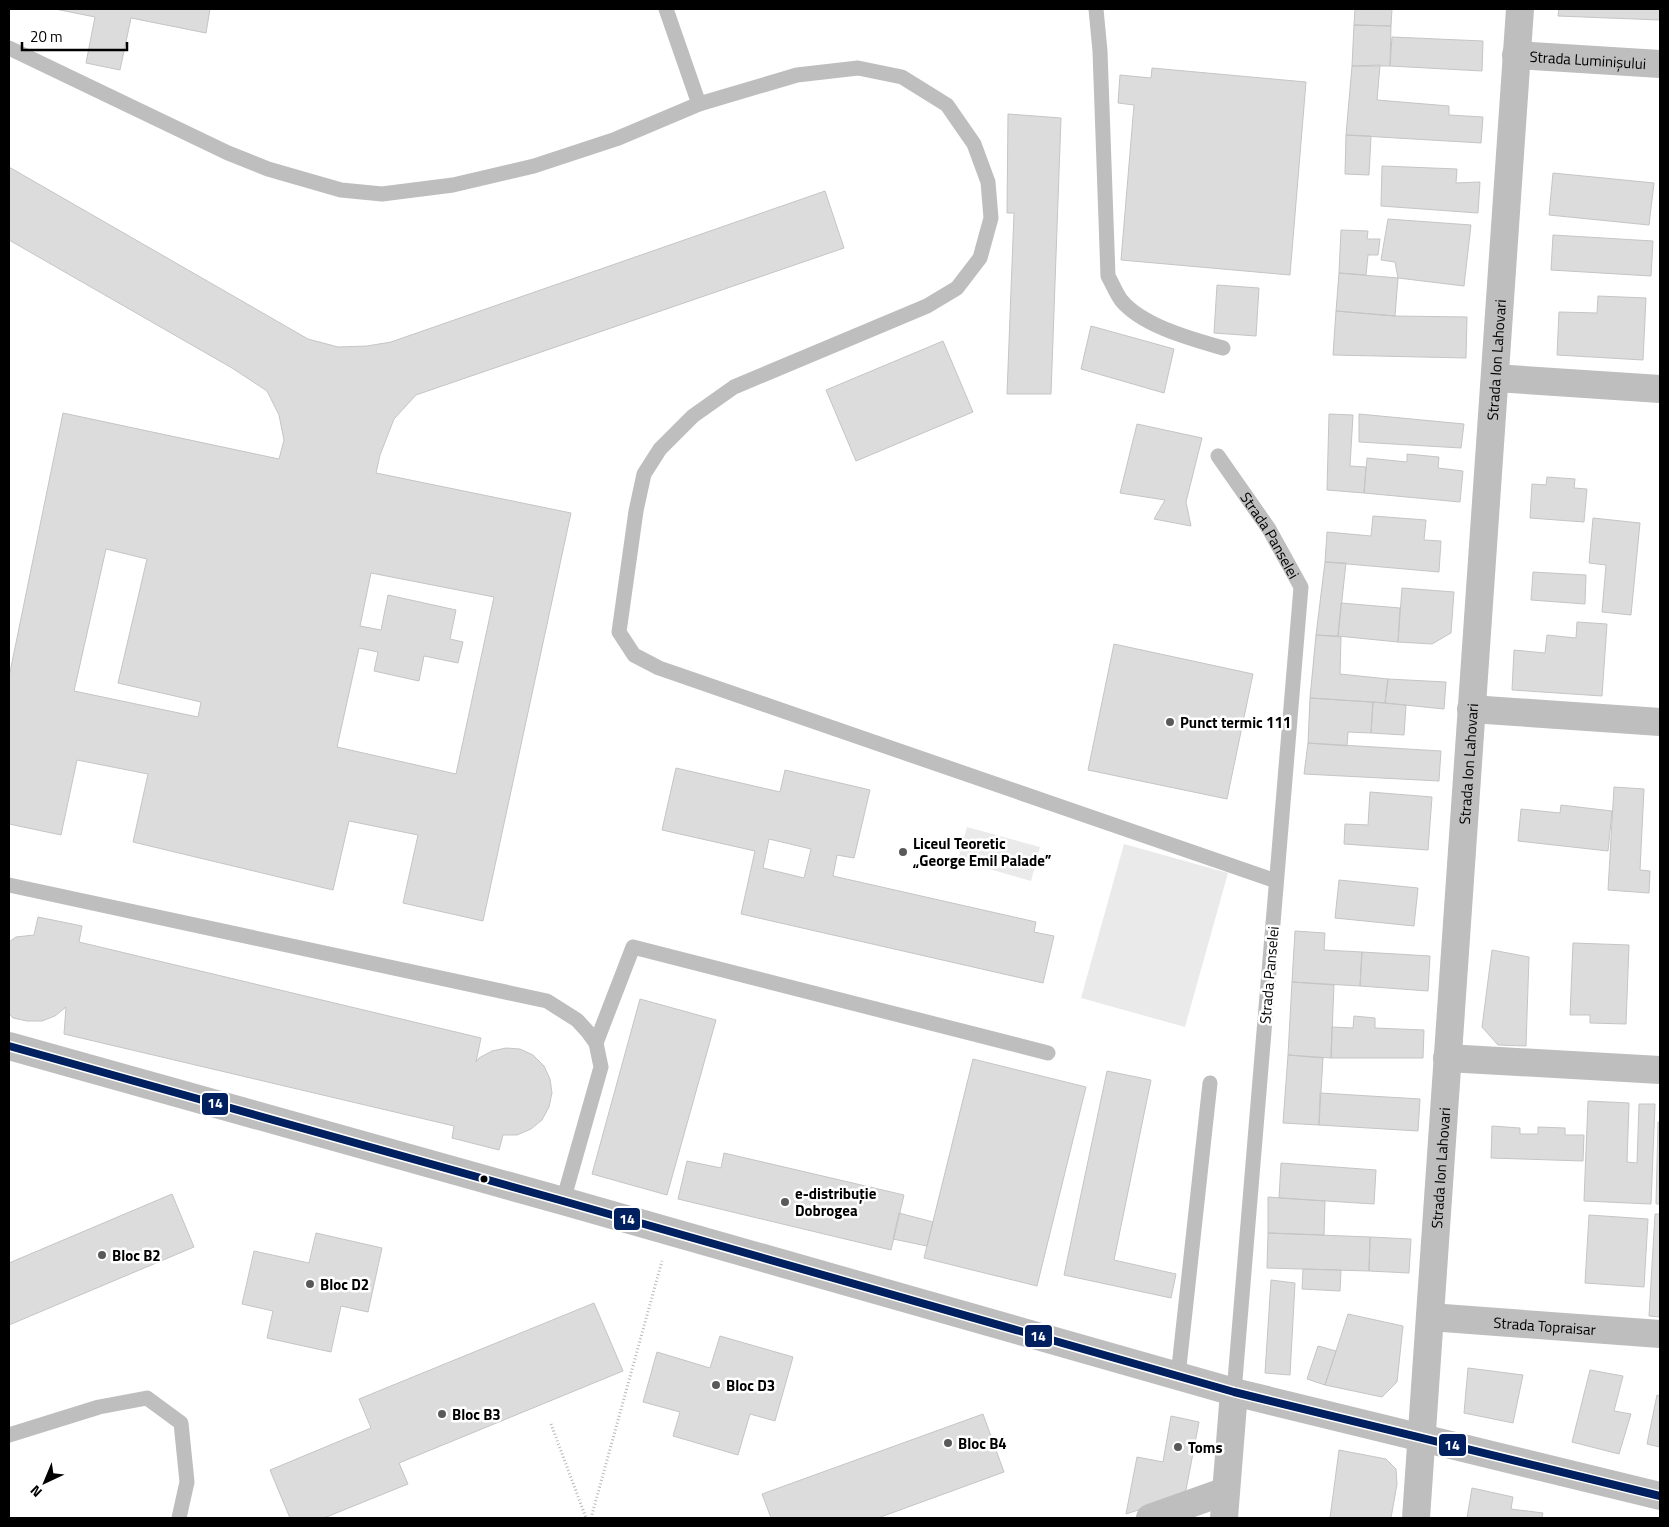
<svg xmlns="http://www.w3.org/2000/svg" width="1669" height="1527" font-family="'Titillium Web',sans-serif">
<rect width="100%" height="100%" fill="#fff"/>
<path fill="#eaeaea" d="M967 827 1040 847 1031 881 958 860Z
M1124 844 1228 873 1185 1027 1081 998Z"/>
<path fill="#dcdcdc" stroke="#c5c5c5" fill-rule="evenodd" d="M55 9H210L206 33 131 18 120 70 86 63 95 17Z
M1355 9H1392L1391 26 1354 25Z
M1559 9H1660V20L1558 16Z
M1354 25 1391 26 1390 66H1352Z
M1392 37 1483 41 1482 71 1390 66Z
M1380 65 1377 100 1449 106V115L1483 117 1481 143 1346 135 1352 66Z
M1152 68 1306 82 1290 275 1121 260 1134 105 1118 103 1120 75 1151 78Z
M1008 114 1061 118 1051 394H1007L1014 213H1007Z
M1346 135 1371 136 1369 175 1345 174Z
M1382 166 1457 169 1456 183 1480 182 1478 213 1381 206Z
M9 167 308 339 338 347 367 346 391 342 825 191 844 248 416 395 394 419 380 455 376 473 571 513 483 921 403 903 418 835 349 821 333 890 133 842 148 774 77 760 61 835 9 824V677L63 413 279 459 284 440 279 415 267 391 232 368 9 240ZM106 549 147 559 118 683 201 702 198 717 74 691ZM371 573 494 597 456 774 337 747 359 648 378 652 374 671 419 681 424 656 458 663 463 642 450 639 456 610 388 595 381 630 360 626Z
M1553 173 1654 183 1649 225 1549 215Z
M1388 219 1471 225 1464 286 1398 278 1395 262 1381 260Z
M1341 230 1368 231 1367 239H1380L1378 255H1368L1366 275 1339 273Z
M1553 235 1653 241 1651 276 1551 270Z
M1339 273 1398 278 1395 316 1336 311Z
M1217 285 1259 288 1256 336 1214 333Z
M1598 296 1646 298 1643 360 1557 355 1559 312 1597 313Z
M1336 311 1395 316 1467 317 1466 358 1333 355Z
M1091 326 1174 349 1164 393 1081 369Z
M943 341 973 412 856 461 826 390Z
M1329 414 1353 415 1350 466 1366 467 1364 493 1327 490Z
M1359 414 1464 424 1461 448 1359 442Z
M1137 424 1202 438 1186 502 1191 526 1154 519 1165 500 1120 493Z
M1407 454 1439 457 1438 468 1463 471 1460 502 1364 493 1367 458 1407 462Z
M1547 477 1575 479 1574 488 1587 489 1584 522 1530 518 1532 484 1546 485Z
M1373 516 1426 520 1424 540 1441 541 1439 572 1325 562 1327 532 1371 536Z
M1593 518 1640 523 1631 615 1602 612 1606 565 1589 563Z
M1325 562 1346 563 1338 636 1316 635Z
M1533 572 1586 575 1585 604 1531 600Z
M1402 588 1454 592 1451 633 1432 644 1398 642Z
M1341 603 1400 608 1398 642 1338 636Z
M1577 622 1607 624 1602 696 1512 690 1514 650 1545 653 1547 635 1576 638Z
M1316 635 1341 637 1340 674 1388 679 1385 703 1310 698Z
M1114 644 1253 674 1227 799 1088 770Z
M1388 679 1446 682 1444 709 1385 703Z
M1310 698 1373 702 1371 733 1348 732 1347 746 1308 743Z
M1373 702 1406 705 1404 735 1371 733Z
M1308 743 1441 751 1439 781 1304 774Z
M676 768 780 792 785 770 870 790 854 858 837 855 833 876 1036 922 1034 932 1054 936 1043 983 741 914 755 851 662 830ZM769 839 811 849 804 878 763 868Z
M1614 787 1644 789 1640 870 1650 871 1649 893 1608 890Z
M1370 792 1432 797 1428 850 1344 844 1345 824 1368 825Z
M1561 805 1612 811 1608 851 1518 841 1521 809 1560 813Z
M1339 880 1418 888 1414 926 1335 918Z
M38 917 82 926 79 942 481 1038 476 1062 479 1058 492 1051 506 1048 520 1049 533 1055 544 1066 550 1079 552 1093 549 1107 542 1120 531 1129 517 1135H503L499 1150 452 1138 454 1126 64 1034 66 1007 55 1016 42 1021H27L13 1018 9 1014V942L16 937 34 935Z
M1295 931 1325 933 1324 950 1362 952 1360 986 1292 982Z
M1573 943 1629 945 1626 1024 1590 1023V1015H1570Z
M1492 950 1529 957 1526 1046 1498 1045 1482 1027Z
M1362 952 1430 956 1428 991 1360 986Z
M1292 982 1334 985 1331 1058 1288 1055Z
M640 999 716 1020 667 1195 592 1174Z
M1354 1016 1375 1018V1028L1424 1030 1423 1058H1331L1332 1027 1353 1028Z
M1288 1055 1323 1058 1319 1125 1283 1123Z
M973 1059 1086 1087 1037 1286 924 1258Z
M1107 1071 1151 1080 1114 1260 1176 1274 1171 1298 1064 1275Z
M1320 1093 1420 1099 1418 1131 1319 1125Z
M1588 1101 1629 1103 1627 1162 1637 1163 1639 1104H1655L1651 1204 1584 1201Z
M1658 1122H1660V1204H1656Z
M1492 1126 1520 1128V1134H1538V1127L1565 1128V1135H1584L1583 1161 1491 1158Z
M724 1153 904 1195 891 1250 678 1199 687 1161 721 1168Z
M1281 1163 1376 1170 1374 1204 1279 1198Z
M172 1194 194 1247 9 1325V1263Z
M1268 1197 1325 1201 1324 1235 1268 1233Z
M899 1213 933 1222 927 1246 893 1239Z
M1655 1214H1660V1317L1649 1316Z
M1589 1215 1648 1219 1644 1287 1585 1283Z
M316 1233 382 1248 368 1312 341 1306 331 1352 267 1338 273 1311 242 1304 254 1251 309 1263Z
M1268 1233 1370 1237 1369 1271 1267 1268Z
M1370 1237 1411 1239 1409 1273 1369 1271Z
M1303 1269 1341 1270 1340 1291 1302 1289Z
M1271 1280 1295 1283 1290 1375 1265 1373Z
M594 1303 623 1371 399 1463 408 1484 324 1518H290L270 1470 371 1428 359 1399Z
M1348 1314 1403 1326 1397 1382 1382 1397 1325 1385Z
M720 1336 793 1357 775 1421 750 1414 738 1455 673 1436 680 1412 643 1402 657 1352 710 1368Z
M1318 1346 1336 1351 1325 1385 1307 1379Z
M1468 1368 1523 1375 1513 1423 1464 1413Z
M1590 1370 1623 1376 1614 1411 1631 1414 1619 1454 1572 1442Z
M1657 1395 1660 1396V1447L1647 1444Z
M983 1414 1004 1472 878 1518H771L762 1494Z
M1171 1416 1199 1422 1185 1495 1126 1514 1137 1457 1163 1462Z
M1339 1450 1386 1459 1396 1469 1397 1484 1391 1518H1330Z
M1472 1488 1513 1497 1511 1509 1543 1513 1542 1518H1467Z"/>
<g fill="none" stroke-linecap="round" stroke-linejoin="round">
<path stroke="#b8b8b8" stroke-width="3" stroke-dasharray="1 2.5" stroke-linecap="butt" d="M551 1424 586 1518
M591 1518 662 1261"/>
<g stroke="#bebebe" stroke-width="15">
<path d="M666 9 699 104"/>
<path d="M1096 9 1100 51 1108 276C1112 283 1116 293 1121 300 1142 326 1192 339 1223 348"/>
<path d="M9 48 228 153 268 169 341 190 382 194 453 185 534 166 616 139 699 104 797 75 858 68 902 77 947 105 974 144 988 182 991 218 980 258 957 288 927 306 734 387 693 416 660 449 644 474 636 511 619 632 634 655 659 668 1276 881"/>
<path id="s1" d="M1218 456 1269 529 1301 587 1234 1392"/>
<path d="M9 885 547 1001 577 1020 588 1032 596 1043 601 1067 563 1201"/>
<path d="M596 1043 633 947 1048 1053"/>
<path d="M1178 1376 1210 1083"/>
<path d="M9 1435 99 1407 147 1398 181 1423 187 1482 179 1518"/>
</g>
<g stroke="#bebebe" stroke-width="28">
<path id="s2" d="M1516 55 1660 64"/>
<path d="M1495 378 1660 389"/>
<path d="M1471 709 1660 722"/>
<path d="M1447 1058 1660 1070"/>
<path id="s3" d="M1430 1317 1660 1334"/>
<path d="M1150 1518 1226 1491"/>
<path d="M1224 1518 1234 1392"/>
<path id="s4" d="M1416 1518 1520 9"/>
</g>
<path stroke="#bebebe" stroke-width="28" d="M9 1046 563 1201 1234 1392 1660 1496"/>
<defs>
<path id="bus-1" d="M9 1046 563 1201 1234 1392 1660 1496"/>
</defs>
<use href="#bus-1" stroke="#fff" stroke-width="11"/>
<use href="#bus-1" stroke="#002060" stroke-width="8"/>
</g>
<g fill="#595959" stroke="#fff" stroke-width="2">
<circle cx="1170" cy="722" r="5"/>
<circle cx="903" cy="852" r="5"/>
<circle cx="785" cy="1202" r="5"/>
<circle cx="102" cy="1255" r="5"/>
<circle cx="310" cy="1284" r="5"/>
<circle cx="716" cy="1385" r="5"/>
<circle cx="442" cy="1414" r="5"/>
<circle cx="948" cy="1443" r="5"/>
<circle cx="1178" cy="1447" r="5"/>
</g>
<circle fill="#000" stroke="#fff" stroke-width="2" cx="484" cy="1179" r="4.5"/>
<g text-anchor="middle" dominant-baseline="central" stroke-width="5" stroke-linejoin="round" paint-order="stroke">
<g font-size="15" fill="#000" stroke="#fff">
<text stroke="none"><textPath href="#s2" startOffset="72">Strada Luminișului</textPath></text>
<text stroke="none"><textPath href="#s4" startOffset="1161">Strada Ion Lahovari</textPath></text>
<text stroke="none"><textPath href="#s1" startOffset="95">Strada Panselei</textPath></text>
<text stroke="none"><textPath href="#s4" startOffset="756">Strada Ion Lahovari</textPath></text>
<text transform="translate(1269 975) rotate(-85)">Strada Panselei</text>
<text stroke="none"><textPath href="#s4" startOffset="351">Strada Ion Lahovari</textPath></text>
<text stroke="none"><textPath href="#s3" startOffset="115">Strada Topraisar</textPath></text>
</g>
<g font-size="15" font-weight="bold" fill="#000" stroke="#fff" text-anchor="start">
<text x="1180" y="722">Punct termic 111</text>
<text x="913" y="843">Liceul Teoretic<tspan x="913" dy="17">„George Emil Palade”</tspan></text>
<text x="795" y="1193">e-distribuție<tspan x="795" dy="17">Dobrogea</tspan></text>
<text x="112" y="1255">Bloc B2</text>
<text x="320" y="1284">Bloc D2</text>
<text x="726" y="1385">Bloc D3</text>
<text x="452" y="1414">Bloc B3</text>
<text x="958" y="1443">Bloc B4</text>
<text x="1188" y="1447">Toms</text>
</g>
</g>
<g stroke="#fff" stroke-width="2">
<rect x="201" y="1092" width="28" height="24" rx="5" fill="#002060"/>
<rect x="613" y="1207" width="28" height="24" rx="5" fill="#002060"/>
<rect x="1024" y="1324" width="29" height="24" rx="5" fill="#002060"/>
<rect x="1438" y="1433" width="29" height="24" rx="5" fill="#002060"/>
</g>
<g font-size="14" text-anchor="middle" font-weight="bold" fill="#fff">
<text x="215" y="1108">14</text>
<text x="627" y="1224">14</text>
<text x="1038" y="1341">14</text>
<text x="1452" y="1450">14</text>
</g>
<rect width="1669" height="1527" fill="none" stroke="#000000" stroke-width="20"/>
<g transform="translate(45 1482) rotate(224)" stroke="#ffffff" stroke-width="4" paint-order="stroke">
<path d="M0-4L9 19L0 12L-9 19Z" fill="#000000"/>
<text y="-8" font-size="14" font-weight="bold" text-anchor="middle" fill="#000000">N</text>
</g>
<path d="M22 42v8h105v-8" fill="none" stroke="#000000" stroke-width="2.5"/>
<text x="30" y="42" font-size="15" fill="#000000" stroke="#ffffff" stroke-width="4" paint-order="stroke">20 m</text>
</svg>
